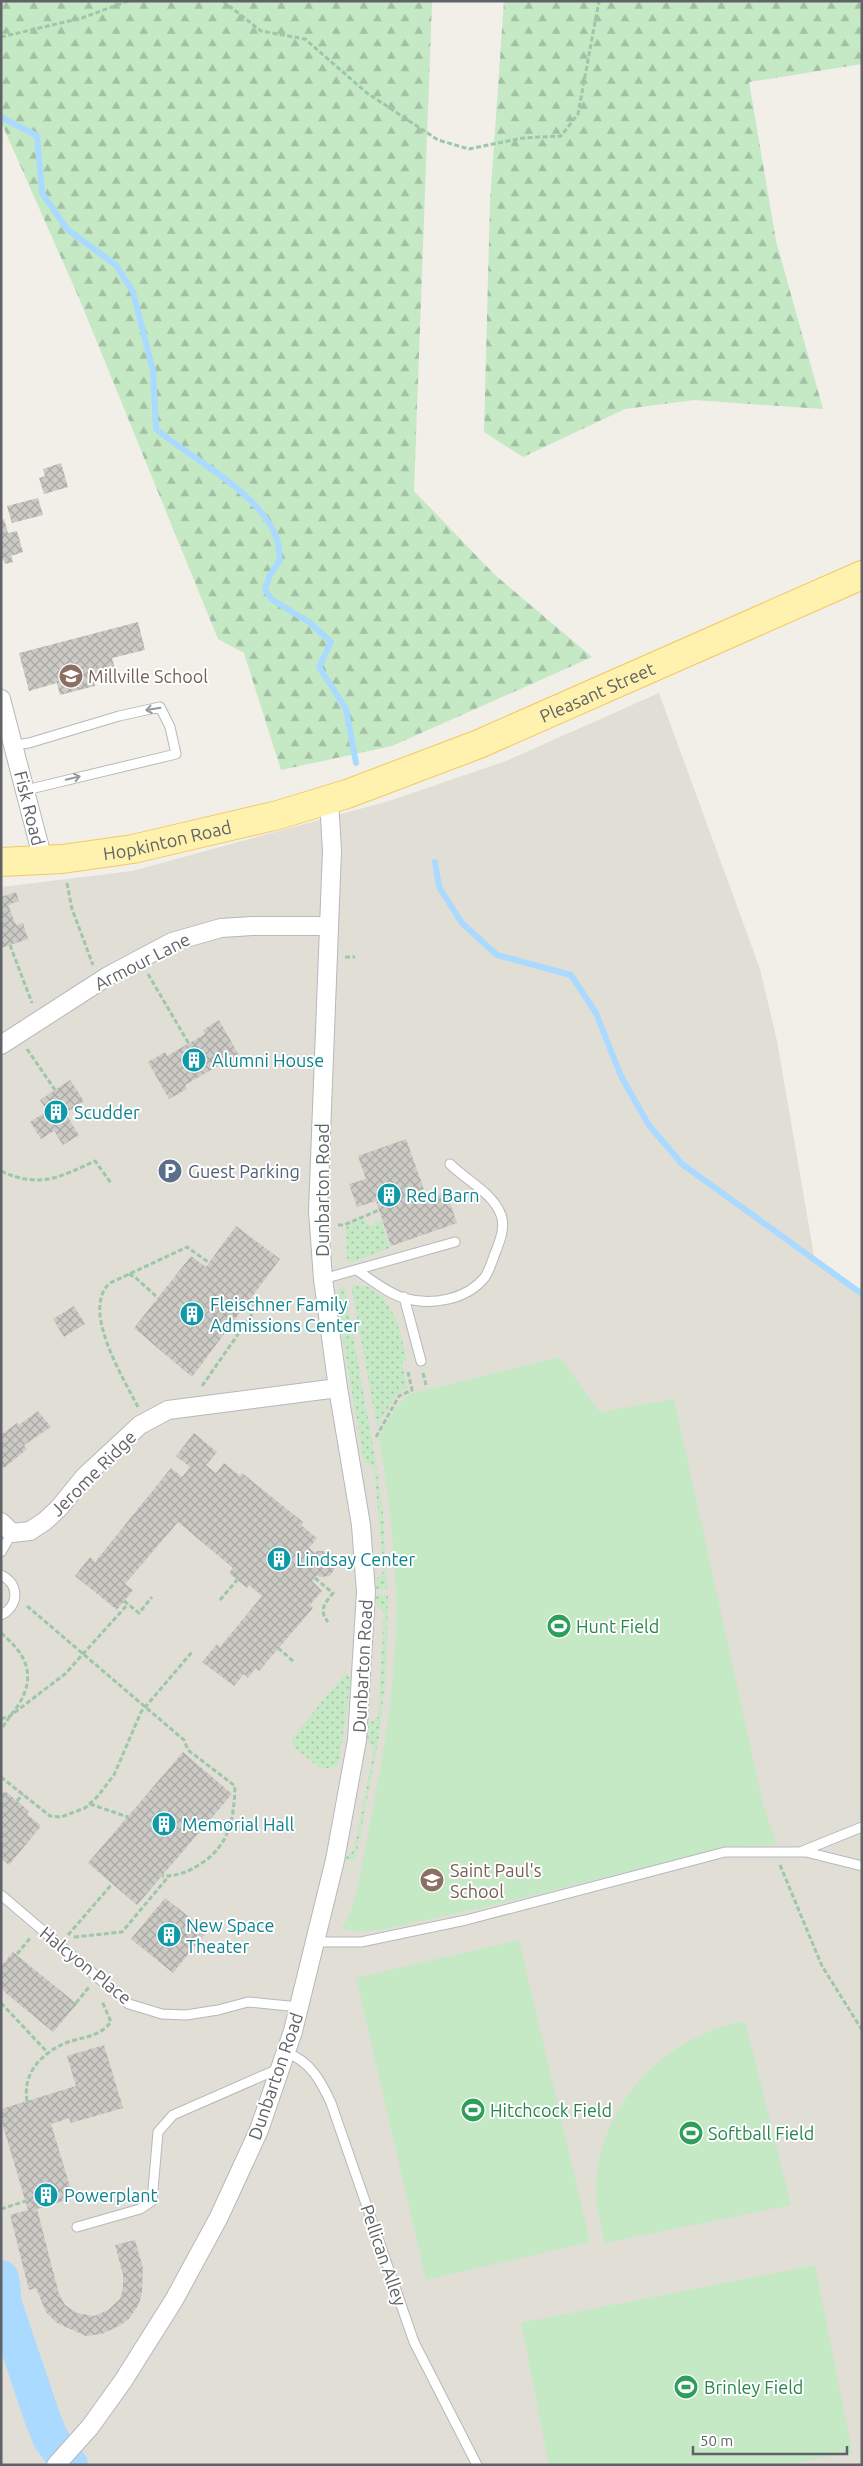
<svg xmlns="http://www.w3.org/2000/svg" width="863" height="2466" font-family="Ubuntu,sans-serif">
<defs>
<pattern id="grass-dots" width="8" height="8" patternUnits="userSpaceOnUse" patternTransform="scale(1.25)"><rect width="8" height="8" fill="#c5e8c5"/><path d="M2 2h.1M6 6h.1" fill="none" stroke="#a3c0a4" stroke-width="1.8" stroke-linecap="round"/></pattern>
<pattern id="forest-firs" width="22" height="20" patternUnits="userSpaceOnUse" patternTransform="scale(1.25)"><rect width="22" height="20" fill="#c5e8c5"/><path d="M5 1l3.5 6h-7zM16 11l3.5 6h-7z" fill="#a3c0a4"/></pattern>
<pattern id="building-cross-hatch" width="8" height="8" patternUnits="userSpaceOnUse" patternTransform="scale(1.25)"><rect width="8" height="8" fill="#cccac5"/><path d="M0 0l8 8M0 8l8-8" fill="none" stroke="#a9a8a4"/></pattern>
</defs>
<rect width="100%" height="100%" fill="#f1efe8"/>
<path fill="#e1ded6" d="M659 693 760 969 777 1041 815 1261 862 1295V2465H1V887L132 871 389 801 506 761Z"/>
<path fill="url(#grass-dots)" d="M363 1219 368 1225H374L375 1220H381L390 1248 356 1261H347L346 1226Z
M351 1284C391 1284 400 1329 407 1360L402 1362 407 1388 396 1395 377 1427Z
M344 1285 376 1463 383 1513 387 1589 376 1590V1580L384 1571 374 1468 364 1461 336 1301 337 1292Z
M376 1595H388L386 1672 379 1738 355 1861 343 1859 354 1850 374 1749 367 1738 368 1724 378 1717 384 1613 376 1604Z
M347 1673 351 1680 339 1762 335 1767 321 1769 295 1748 292 1739 327 1695Z"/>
<path fill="url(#forest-firs)" d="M1 1H432L414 491 495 575 592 657 392 746 281 770 244 653 218 639 79 298 1 122Z
M504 1H862V64L749 82 776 241 823 409 694 400 625 409 523 457 484 432 490 202Z"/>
<path fill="#c5e8c5" d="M560 1357 600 1412 674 1399 763 1804 777 1845 731 1846 498 1904 390 1928C374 1931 357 1934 341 1928 356 1913 359 1873 364 1853 376 1795 387 1737 393 1678 401 1598 392 1515 379 1437L396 1407 409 1394Z
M519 1940 590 2242 426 2280 356 1978Z
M745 2021 791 2205 605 2243C601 2225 595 2206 596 2187 600 2103 664 2036 745 2021Z
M815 2265 852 2452 785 2465H549L521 2323Z"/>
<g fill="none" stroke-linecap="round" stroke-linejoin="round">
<path stroke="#aadaff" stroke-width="6" d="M1 117 37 136 42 193 68 230 116 265 133 292 153 371 156 429C193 460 258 491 276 537 279 543 279 552 280 560L270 575 265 589 271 599 309 622 331 642 319 667 346 709 356 763
M435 862 439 887 462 923 497 955 571 975 596 1013 621 1076 648 1124 682 1164 862 1294"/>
<path stroke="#aadaff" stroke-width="36" d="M1 2278 4 2304 42 2417 51 2439 70 2465"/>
</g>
<path fill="url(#building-cross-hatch)" d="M61 463 68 487 44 494 39 478 45 476 43 469Z
M38 498 43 515 12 523 7 506Z
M4 519 8 533 17 531 23 552 11 556 13 562 5 564 3 559H1V520Z
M138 622 145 650 112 658 115 669 92 675 95 686 60 695 57 683 29 691 19 653Z
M16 892 19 901 8 905 16 925 23 923 28 939 1 948V897Z
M219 1020 241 1059 226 1067 221 1064 185 1085 187 1089 169 1099 148 1062 165 1052 167 1056 205 1034 203 1030Z
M70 1080 84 1101 65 1113 79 1135 63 1145 54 1131 41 1139 30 1122 47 1111 40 1100Z
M406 1139 427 1198 446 1192 457 1223 391 1246 376 1201 357 1207 349 1184 366 1179 358 1156Z
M236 1226 280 1259 192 1377 134 1328 191 1256 206 1267Z
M74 1306 85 1324 64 1337 53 1319Z
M38 1411 51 1427 24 1445 27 1449 4 1468 1 1465V1435L17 1423 19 1425Z
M194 1433 217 1452 206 1465 216 1473 224 1463 240 1476 242 1473 303 1522 301 1525 317 1538 309 1548 315 1553 317 1551H329L336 1557V1567L330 1576 320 1577 317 1575 312 1581 322 1591 310 1605 313 1608 259 1671 255 1669 248 1678 244 1674 234 1686 202 1662 217 1644 220 1647 262 1596 249 1585 247 1588 229 1573 233 1568 178 1522 125 1584 133 1590 117 1610 75 1576 90 1557 95 1562 171 1468 182 1477 190 1467 176 1456Z
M183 1752 232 1794 137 1905 88 1863Z
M5 1791 29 1811 27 1814 41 1826 9 1865 1 1859V1792L3 1793Z
M165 1898 207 1931 173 1973 131 1939Z
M13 1952 77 2004 53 2032 1 1989V1966Z
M104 2045 123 2108 71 2123 69 2118 51 2124 71 2190 66 2200 37 2209 59 2294 65 2305 77 2313 94 2316 108 2310 120 2299 123 2287V2274L115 2245 135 2240 143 2268 142 2292 139 2304 129 2319 119 2326 102 2334 86 2336 57 2323 46 2312 36 2288 29 2290 10 2215 28 2210 1 2119V2109L76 2086 67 2056Z"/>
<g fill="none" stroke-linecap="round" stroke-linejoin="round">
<defs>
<path id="lane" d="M14 745 29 743 119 716 160 707 170 727 176 754 26 790
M358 1271C372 1280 387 1293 404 1298 431 1306 467 1300 485 1277 489 1271 492 1262 494 1256 499 1243 506 1228 501 1215 493 1193 466 1180 450 1164
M323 1279 455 1242
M404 1297 421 1361
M1 1552 12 1533
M1 1575C20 1584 19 1606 1 1615
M800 1852 862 1827
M1 1895 129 2004 162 2014 186 2015 218 2010 248 2002 299 2007
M315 1942H361L466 1920 725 1852H806L862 1866
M287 2053C310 2061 321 2081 331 2103L414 2342 477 2465
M77 2227 140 2209 152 2201 158 2132 173 2115 278 2069"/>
<path id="street" d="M1 699 43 860
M1 1045 108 976 172 942 221 928 252 926H328
M1 1522 12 1533 30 1531 45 1521 59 1508 85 1476 140 1425 168 1410 338 1388
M56 2465 90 2427 123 2381 174 2300 219 2217 259 2130 293 2031 335 1860 357 1740 366 1592 361 1525 338 1388 323 1279 318 1211 332 851 329 800"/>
<g id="primary">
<path id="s1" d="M1 862 62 859 133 849 278 815 347 794 479 744 862 575"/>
</g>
</defs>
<use href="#lane" stroke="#b5b8bc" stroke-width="11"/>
<use href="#street" stroke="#b5b8bc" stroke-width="20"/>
<use href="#primary" stroke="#f2c960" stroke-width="30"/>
<path stroke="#9cc7a9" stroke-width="3" stroke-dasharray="5 2.5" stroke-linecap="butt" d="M223 1 261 31 305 39 367 93 438 140 469 149 523 138 561 136 578 114 599 1
M1 37 82 18 128 1
M67 883 72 909 93 965
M10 945 32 1003
M345 957H355
M148 974 189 1044
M27 1049 55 1090
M1 1171C40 1189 60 1177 95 1161L111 1183
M338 1225H344L379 1210
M129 1274 136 1278 158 1298
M423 1373 426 1385
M202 1386 257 1307 249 1301
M138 1407C124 1379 80 1309 110 1283L187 1247 208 1262
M376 1437 399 1396 412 1390 408 1372
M315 1578 333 1593C325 1604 318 1609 328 1622
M220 1600 237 1580
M124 1601 139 1613 152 1597
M27 1606 184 1740 188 1750 235 1786C234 1818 230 1844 202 1863 188 1872 178 1876 162 1876
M1 1633C25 1653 37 1674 19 1704 13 1713 6 1721 1 1730
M278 1648 294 1662
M1 1719 10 1716 65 1674 128 1604
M1 1777 50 1816 61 1817 85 1808 97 1797 114 1775 141 1712 192 1652
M17 1801 23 1794
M90 1804 128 1817
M780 1865 822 1966 862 2030
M68 1935 112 1884
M74 1937 122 1932 169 1876
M17 1954 31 1937
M1 2003 49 2054
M76 2003 89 1987
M27 2101C23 2076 37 2058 59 2046 77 2036 97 2040 111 2022L102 2001
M1 2209 26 2201"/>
<use href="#lane" stroke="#fff" stroke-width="9"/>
<use href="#street" stroke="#fff" stroke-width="18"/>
<use href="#primary" stroke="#fff2af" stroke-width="28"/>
</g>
<defs><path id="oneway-shaft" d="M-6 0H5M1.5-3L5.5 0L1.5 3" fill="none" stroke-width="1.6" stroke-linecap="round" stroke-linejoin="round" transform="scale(1.25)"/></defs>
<g stroke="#979a9d">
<use href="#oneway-shaft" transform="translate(153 709) rotate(171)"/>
<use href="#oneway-shaft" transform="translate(73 778) rotate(-14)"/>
</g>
<defs>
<symbol id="school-disc" viewBox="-11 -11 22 22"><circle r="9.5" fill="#8d6e63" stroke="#fff"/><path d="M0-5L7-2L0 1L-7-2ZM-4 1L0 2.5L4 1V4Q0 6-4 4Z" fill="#fff"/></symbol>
<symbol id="building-disc" viewBox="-11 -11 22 22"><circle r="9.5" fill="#0f9aa8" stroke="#fff"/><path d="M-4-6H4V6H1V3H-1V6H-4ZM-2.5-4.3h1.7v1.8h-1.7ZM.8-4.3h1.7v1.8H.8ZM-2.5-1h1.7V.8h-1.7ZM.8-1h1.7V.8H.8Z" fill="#fff"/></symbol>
<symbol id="parking-disc" viewBox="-11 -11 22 22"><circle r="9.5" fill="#5c6f8a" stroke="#fff"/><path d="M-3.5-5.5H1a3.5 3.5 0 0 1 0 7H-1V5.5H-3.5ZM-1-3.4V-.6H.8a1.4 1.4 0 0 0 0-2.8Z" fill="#fff"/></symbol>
<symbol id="stadium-disc" viewBox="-11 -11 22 22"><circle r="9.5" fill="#2e9e5b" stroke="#fff"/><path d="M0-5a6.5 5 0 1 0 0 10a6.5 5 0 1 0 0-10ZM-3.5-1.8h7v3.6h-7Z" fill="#fff"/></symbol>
</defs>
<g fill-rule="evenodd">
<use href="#school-disc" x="57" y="662" width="28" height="28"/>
<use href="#building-disc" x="180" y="1046" width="28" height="28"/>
<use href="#building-disc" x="42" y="1098" width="28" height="28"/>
<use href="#parking-disc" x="156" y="1157" width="28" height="28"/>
<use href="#building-disc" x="375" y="1181" width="28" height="28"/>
<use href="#building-disc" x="178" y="1300" width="28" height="28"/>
<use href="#building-disc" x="265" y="1545" width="28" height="28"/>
<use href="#stadium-disc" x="545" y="1612" width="28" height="28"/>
<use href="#building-disc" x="150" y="1810" width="28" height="28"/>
<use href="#school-disc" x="418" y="1866" width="28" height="28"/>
<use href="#building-disc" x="155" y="1921" width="28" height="28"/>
<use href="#stadium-disc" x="459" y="2096" width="28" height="28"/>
<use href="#stadium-disc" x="677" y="2119" width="28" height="28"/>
<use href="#building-disc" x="32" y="2181" width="28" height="28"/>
<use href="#stadium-disc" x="672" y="2373" width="28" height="28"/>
</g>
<g text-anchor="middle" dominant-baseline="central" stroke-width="4" stroke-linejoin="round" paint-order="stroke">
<g font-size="18" fill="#785e54" stroke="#fff" text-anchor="start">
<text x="88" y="676">Millville School</text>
<text x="450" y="1870">Saint Paul's<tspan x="450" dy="21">School</tspan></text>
</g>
<g font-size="18" fill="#5f6368" stroke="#fff">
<text stroke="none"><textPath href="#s1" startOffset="624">Pleasant Street</textPath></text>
<text transform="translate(30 808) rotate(76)">Fisk Road</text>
<text stroke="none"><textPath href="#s1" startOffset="168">Hopkinton Road</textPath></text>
<text transform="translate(142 961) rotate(-27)">Armour Lane</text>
<text transform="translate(322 1190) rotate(-90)">Dunbarton Road</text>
<text transform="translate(93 1473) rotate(-45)">Jerome Ridge</text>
<text transform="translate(362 1666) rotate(-87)">Dunbarton Road</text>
<text transform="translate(86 1965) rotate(39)">Halcyon Place</text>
<text transform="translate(275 2076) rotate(-71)">Dunbarton Road</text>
<text transform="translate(384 2255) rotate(71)">Pellican Alley</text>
</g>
<g font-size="18" fill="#0d838f" stroke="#fff" text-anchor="start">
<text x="212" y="1060">Alumni House</text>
<text x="74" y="1112">Scudder</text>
<text x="406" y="1195">Red Barn</text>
<text x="210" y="1304">Fleischner Family<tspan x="210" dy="21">Admissions Center</tspan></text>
<text x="296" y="1559">Lindsay Center</text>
<text x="182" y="1824">Memorial Hall</text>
<text x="186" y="1925">New Space<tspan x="186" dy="21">Theater</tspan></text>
<text x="64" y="2195">Powerplant</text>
</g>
<g font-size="18" fill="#4e5e75" stroke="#fff" text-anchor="start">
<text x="188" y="1171">Guest Parking</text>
</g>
<g font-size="18" fill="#27864d" stroke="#fff" text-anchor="start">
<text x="576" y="1626">Hunt Field</text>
<text x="490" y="2110">Hitchcock Field</text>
<text x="708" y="2133">Softball Field</text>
<text x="704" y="2387">Brinley Field</text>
</g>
</g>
<rect width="863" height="2466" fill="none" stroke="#5f6368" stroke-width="5"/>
<path d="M693 2446v8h154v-8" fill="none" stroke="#5f6368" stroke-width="2.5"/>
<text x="700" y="2446" font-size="15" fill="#5f6368" stroke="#ffffff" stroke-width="4" paint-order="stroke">50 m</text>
</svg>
